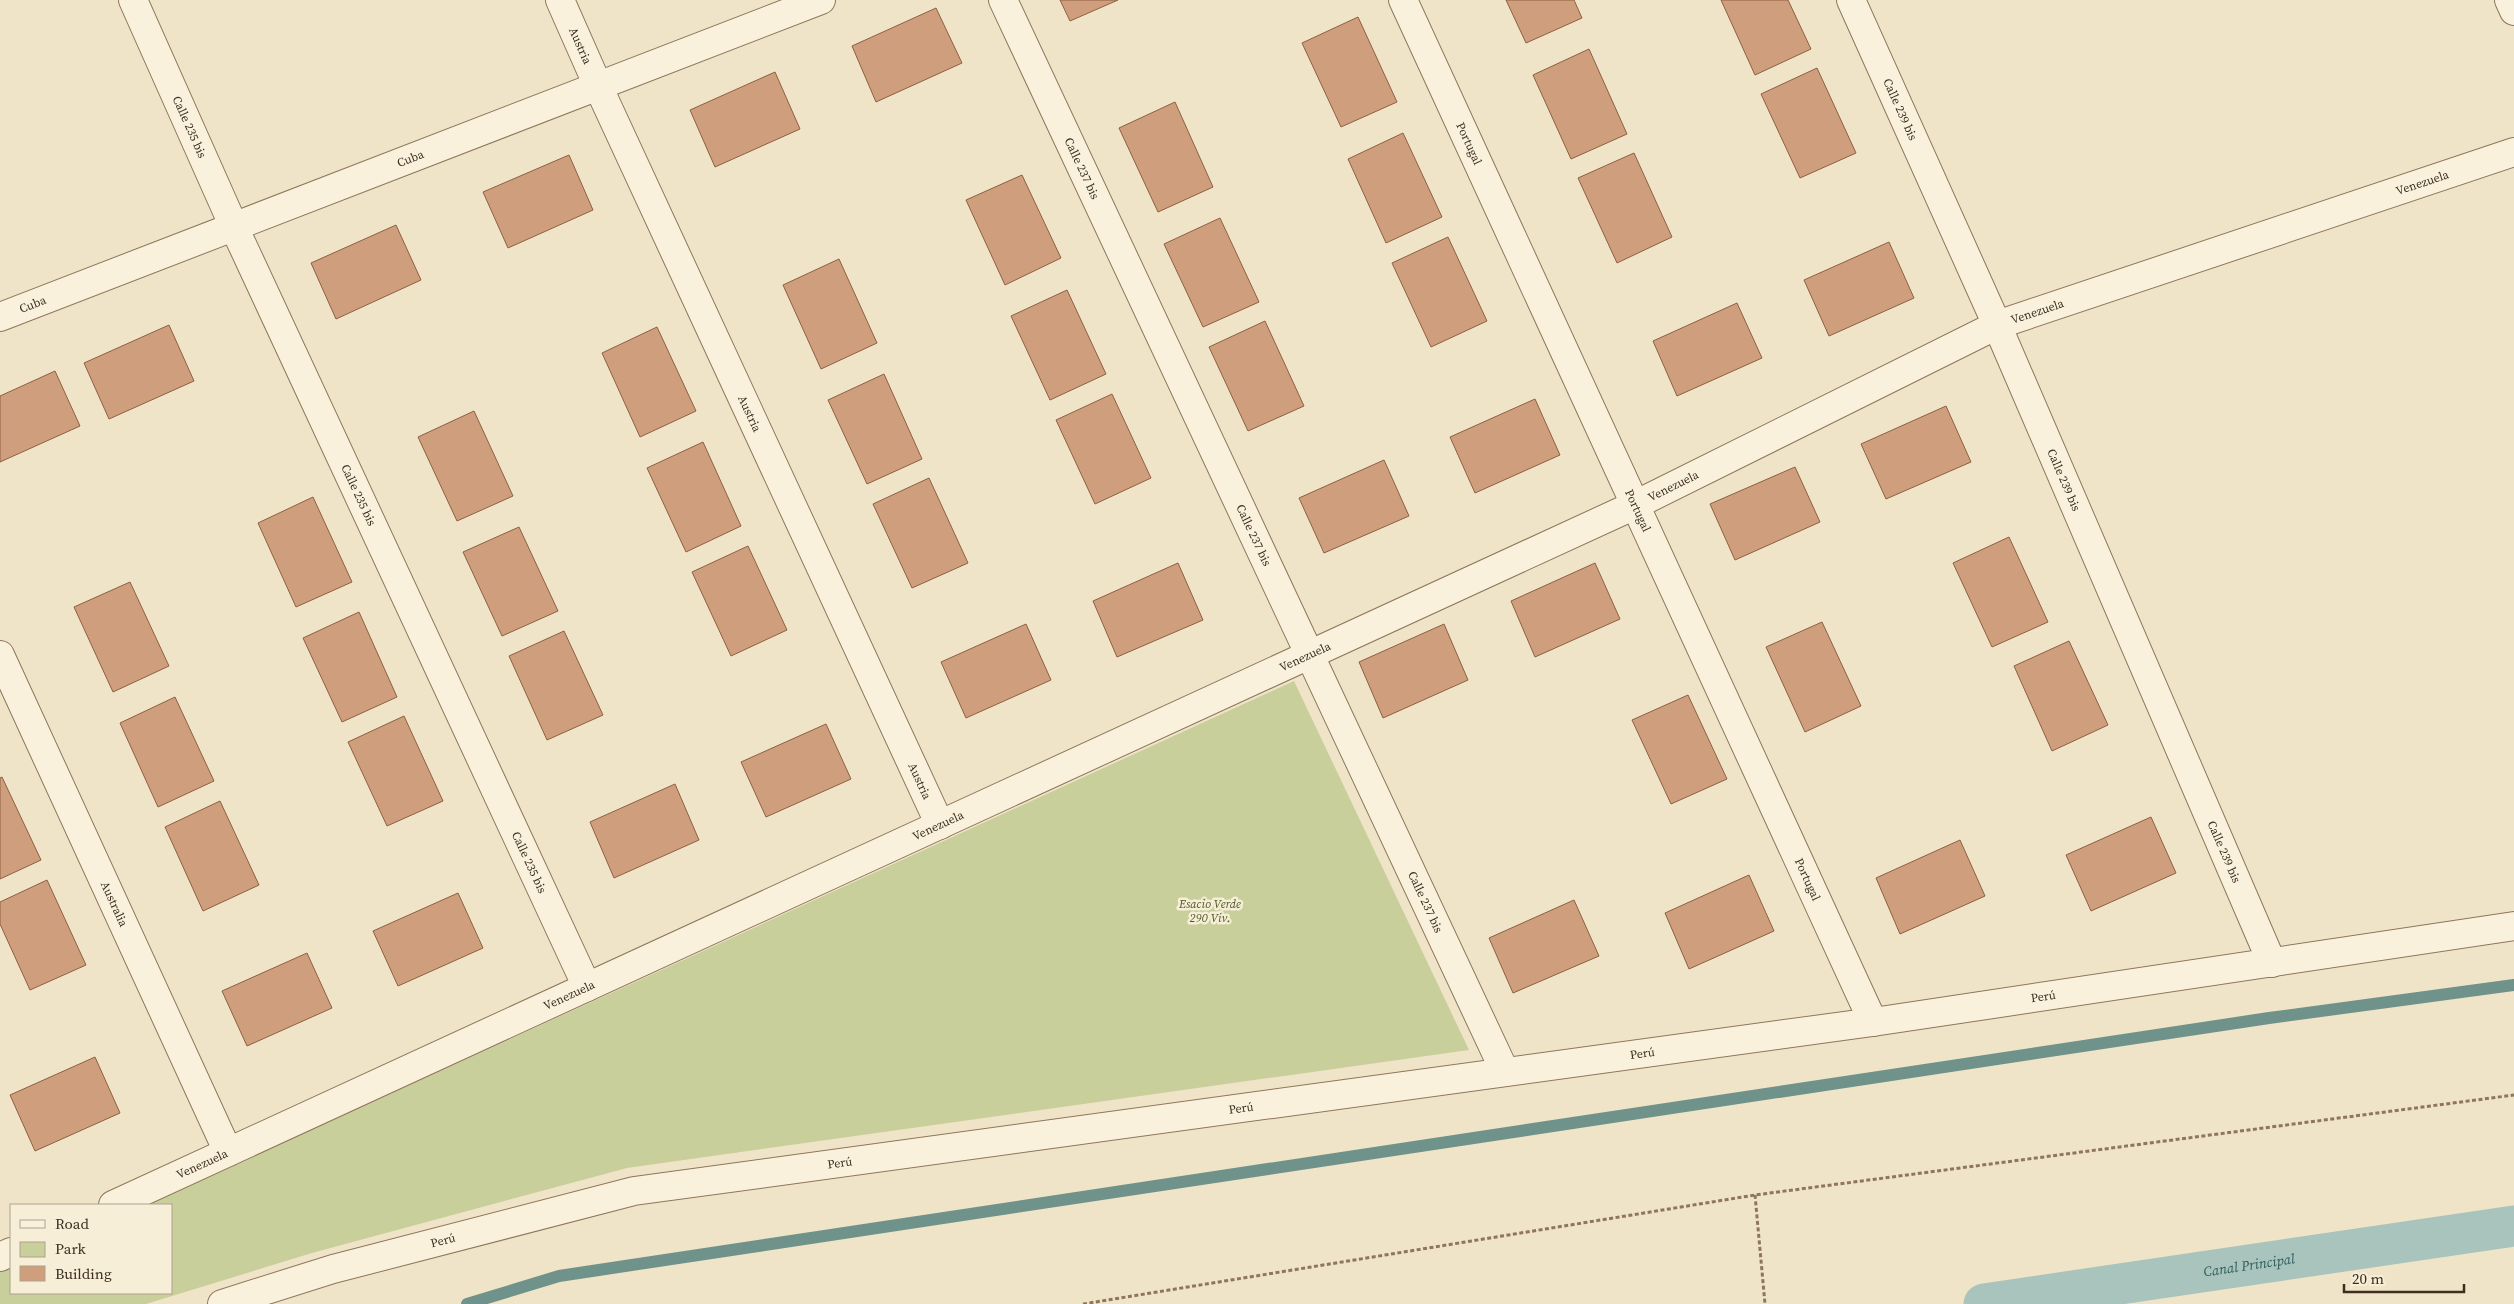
<svg xmlns="http://www.w3.org/2000/svg" width="2514" height="1304" font-family="'Source Serif 4',serif">
<rect width="100%" height="100%" fill="#f0e4c8"/>
<path fill="#c9cf9b" d="M1294 681 1469 1050 627 1168 312 1253 146 1304H0V1272L11 1267V1293H171V1205H147Z"/>
<g fill="none" stroke-linecap="round" stroke-linejoin="round">
<path stroke="#6f938a" stroke-width="12" d="M467 1304 559 1276 2269 1018 2514 985"/>
<path stroke="#a9c4bc" stroke-width="41" id="s1" d="M1984 1304 2514 1226"/>
</g>
<path fill="#cf9f7d" stroke="#8d5f41" d="M1060 0H1118L1070 21Z
M1506 0H1574L1582 18 1526 43Z
M1721 0H1788L1811 49 1755 75Z
M936 8 962 63 876 102 852 46Z
M1358 17 1397 102 1341 127 1302 43Z
M1589 49 1627 134 1571 159 1533 75Z
M1817 68 1856 153 1800 178 1761 94Z
M775 72 800 129 715 167 690 110Z
M1175 102 1213 187 1158 212 1119 128Z
M1403 133 1442 217 1386 243 1348 159Z
M1634 153 1672 237 1617 263 1578 178Z
M569 155 593 210 508 248 483 192Z
M1022 175 1061 258 1005 285 966 200Z
M1220 218 1259 302 1203 327 1164 244Z
M396 225 421 280 336 319 311 263Z
M1448 237 1487 321 1431 347 1392 263Z
M1889 242 1914 298 1829 336 1804 280Z
M839 259 877 343 821 369 783 285Z
M1067 290 1106 374 1050 400 1011 316Z
M1737 303 1762 358 1677 396 1653 341Z
M1265 321 1304 406 1248 431 1209 347Z
M169 325 194 381 109 419 84 363Z
M657 327 696 411 640 437 602 353Z
M55 371 80 426 0 462V396Z
M884 374 922 459 867 484 828 400Z
M1112 394 1151 478 1095 504 1056 420Z
M1535 399 1560 455 1475 493 1450 437Z
M1946 406 1971 462 1886 499 1861 444Z
M474 411 513 496 457 521 418 437Z
M703 442 741 526 686 552 647 468Z
M1384 460 1409 516 1324 553 1299 498Z
M1795 467 1820 522 1735 560 1710 504Z
M929 478 968 563 912 588 873 504Z
M313 497 352 582 296 607 258 523Z
M519 527 558 611 502 636 463 552Z
M2009 537 2048 622 1992 647 1953 563Z
M748 546 787 630 731 656 692 572Z
M1178 563 1203 620 1117 657 1093 601Z
M1595 563 1620 619 1535 657 1511 601Z
M130 582 169 666 113 692 74 607Z
M359 612 397 697 342 722 303 638Z
M1822 622 1861 706 1805 732 1766 647Z
M1026 624 1051 680 966 718 941 662Z
M1444 624 1468 680 1383 718 1359 662Z
M564 631 603 715 547 740 509 656Z
M2069 641 2108 725 2052 751 2014 666Z
M1688 695 1727 779 1671 804 1632 720Z
M175 697 214 781 158 807 120 723Z
M404 716 443 801 387 826 348 742Z
M826 724 851 779 766 817 741 762Z
M2 777 41 860 0 879V778Z
M675 784 699 840 614 878 590 822Z
M220 801 259 885 203 911 165 827Z
M2151 817 2176 873 2091 911 2066 855Z
M1960 840 1985 896 1900 934 1876 878Z
M1749 875 1774 931 1689 969 1665 913Z
M47 880 86 965 30 990 0 924V902Z
M458 893 483 948 398 986 373 931Z
M1574 900 1599 956 1513 993 1489 938Z
M307 953 332 1008 247 1046 222 991Z
M95 1057 120 1113 35 1151 10 1095Z"/>
<g fill="none" stroke-linecap="round" stroke-linejoin="round">
<defs>
<g id="street">
<path id="s2" d="M133 0 234 227 587 987"/>
<path id="s3" d="M560 0 598 86 940 825"/>
<path id="s4" d="M1003 0 1505 1072"/>
<path id="s5" d="M1403 0 1873 1022"/>
<path id="s6" d="M1851 0 1997 325 2272 963"/>
<path d="M2509 0 2514 11"/>
<path id="s7" d="M0 317 821 0"/>
<path id="s8" d="M0 655 228 1152"/>
<path id="s9" d="M113 1205 1635 505 1997 325 2514 152"/>
<path d="M0 1257 11 1252"/>
<path id="s10" d="M222 1304 333 1269 634 1191 1873 1022 2514 926"/>
</g>
</defs>
<use href="#street" stroke="#8d765c" stroke-width="30"/>
<path stroke="#8d765c" stroke-width="3" stroke-dasharray="4 2.5" stroke-linecap="butt" d="M1755 1195 1765 1304
M1083 1304 1755 1195 2514 1095"/>
<use href="#street" stroke="#faf1dc" stroke-width="28"/>
</g>
<g text-anchor="middle" dominant-baseline="central" stroke-width="5" stroke-linejoin="round" paint-order="stroke">
<g font-size="12" fill="#3d2e20" stroke="#f7eed8">
<text stroke="none"><textPath href="#s3" startOffset="50">Austria</textPath></text>
<text stroke="none"><textPath href="#s6" startOffset="120">Calle 239 bis</textPath></text>
<text stroke="none"><textPath href="#s2" startOffset="139">Calle 235 bis</textPath></text>
<text stroke="none"><textPath href="#s5" startOffset="158">Portugal</textPath></text>
<text stroke="none"><textPath href="#s7" startOffset="440">Cuba</textPath></text>
<text stroke="none"><textPath href="#s4" startOffset="186">Calle 237 bis</textPath></text>
<text stroke="none"><textPath href="#s9" startOffset="2528">Venezuela</textPath></text>
<text stroke="none"><textPath href="#s7" startOffset="35">Cuba</textPath></text>
<text stroke="none"><textPath href="#s9" startOffset="2122">Venezuela</textPath></text>
<text stroke="none"><textPath href="#s3" startOffset="455">Austria</textPath></text>
<text stroke="none"><textPath href="#s6" startOffset="525">Calle 239 bis</textPath></text>
<text stroke="none"><textPath href="#s9" startOffset="1718">Venezuela</textPath></text>
<text stroke="none"><textPath href="#s2" startOffset="544">Calle 235 bis</textPath></text>
<text stroke="none"><textPath href="#s5" startOffset="562">Portugal</textPath></text>
<text stroke="none"><textPath href="#s4" startOffset="591">Calle 237 bis</textPath></text>
<text stroke="none"><textPath href="#s9" startOffset="1312">Venezuela</textPath></text>
<text stroke="none"><textPath href="#s3" startOffset="860">Austria</textPath></text>
<text stroke="none"><textPath href="#s9" startOffset="908">Venezuela</textPath></text>
<text stroke="none"><textPath href="#s6" startOffset="930">Calle 239 bis</textPath></text>
<text stroke="none"><textPath href="#s2" startOffset="949">Calle 235 bis</textPath></text>
<text stroke="none"><textPath href="#s5" startOffset="968">Portugal</textPath></text>
<text stroke="none"><textPath href="#s4" startOffset="996">Calle 237 bis</textPath></text>
<text stroke="none"><textPath href="#s8" startOffset="274">Australia</textPath></text>
<text stroke="none"><textPath href="#s9" startOffset="502">Venezuela</textPath></text>
<text stroke="none"><textPath href="#s10" startOffset="1850">Perú</textPath></text>
<text stroke="none"><textPath href="#s10" startOffset="1445">Perú</textPath></text>
<text stroke="none"><textPath href="#s10" startOffset="1040">Perú</textPath></text>
<text stroke="none"><textPath href="#s10" startOffset="635">Perú</textPath></text>
<text stroke="none"><textPath href="#s9" startOffset="98">Venezuela</textPath></text>
<text stroke="none"><textPath href="#s10" startOffset="230">Perú</textPath></text>
</g>
<g font-size="12" font-style="italic" fill="#4d5a26" stroke="#f7eed8">
<text x="1210" y="904">Esacio Verde<tspan x="1210" dy="14">290 Viv.</tspan></text>
</g>
<g font-size="14" font-style="italic" fill="#2f5d5a" stroke="#f7eed8">
<text stroke="none"><textPath href="#s1" startOffset="268">Canal Principal</textPath></text>
</g>
</g>
<rect x="10" y="1204" width="162" height="90" fill="#f7eed8" stroke="#ada18e"/>
<rect x="20" y="1220" width="25" height="8" fill="#faf1dc" stroke="#ada18e"/>
<text x="55" y="1229" font-size="15" fill="#3d2e20">Road</text>
<rect x="20" y="1242" width="25" height="15" fill="#c9cf9b" stroke="#ada18e"/>
<text x="55" y="1254" font-size="15" fill="#3d2e20">Park</text>
<rect x="20" y="1266" width="25" height="15" fill="#cf9f7d" stroke="#ada18e"/>
<text x="55" y="1279" font-size="15" fill="#3d2e20">Building</text>
<path d="M2344 1284v8h120v-8" fill="none" stroke="#3d2e20" stroke-width="2.5"/>
<text x="2352" y="1284" font-size="15" fill="#3d2e20" stroke="#f7eed8" stroke-width="4" paint-order="stroke">20 m</text>
</svg>
